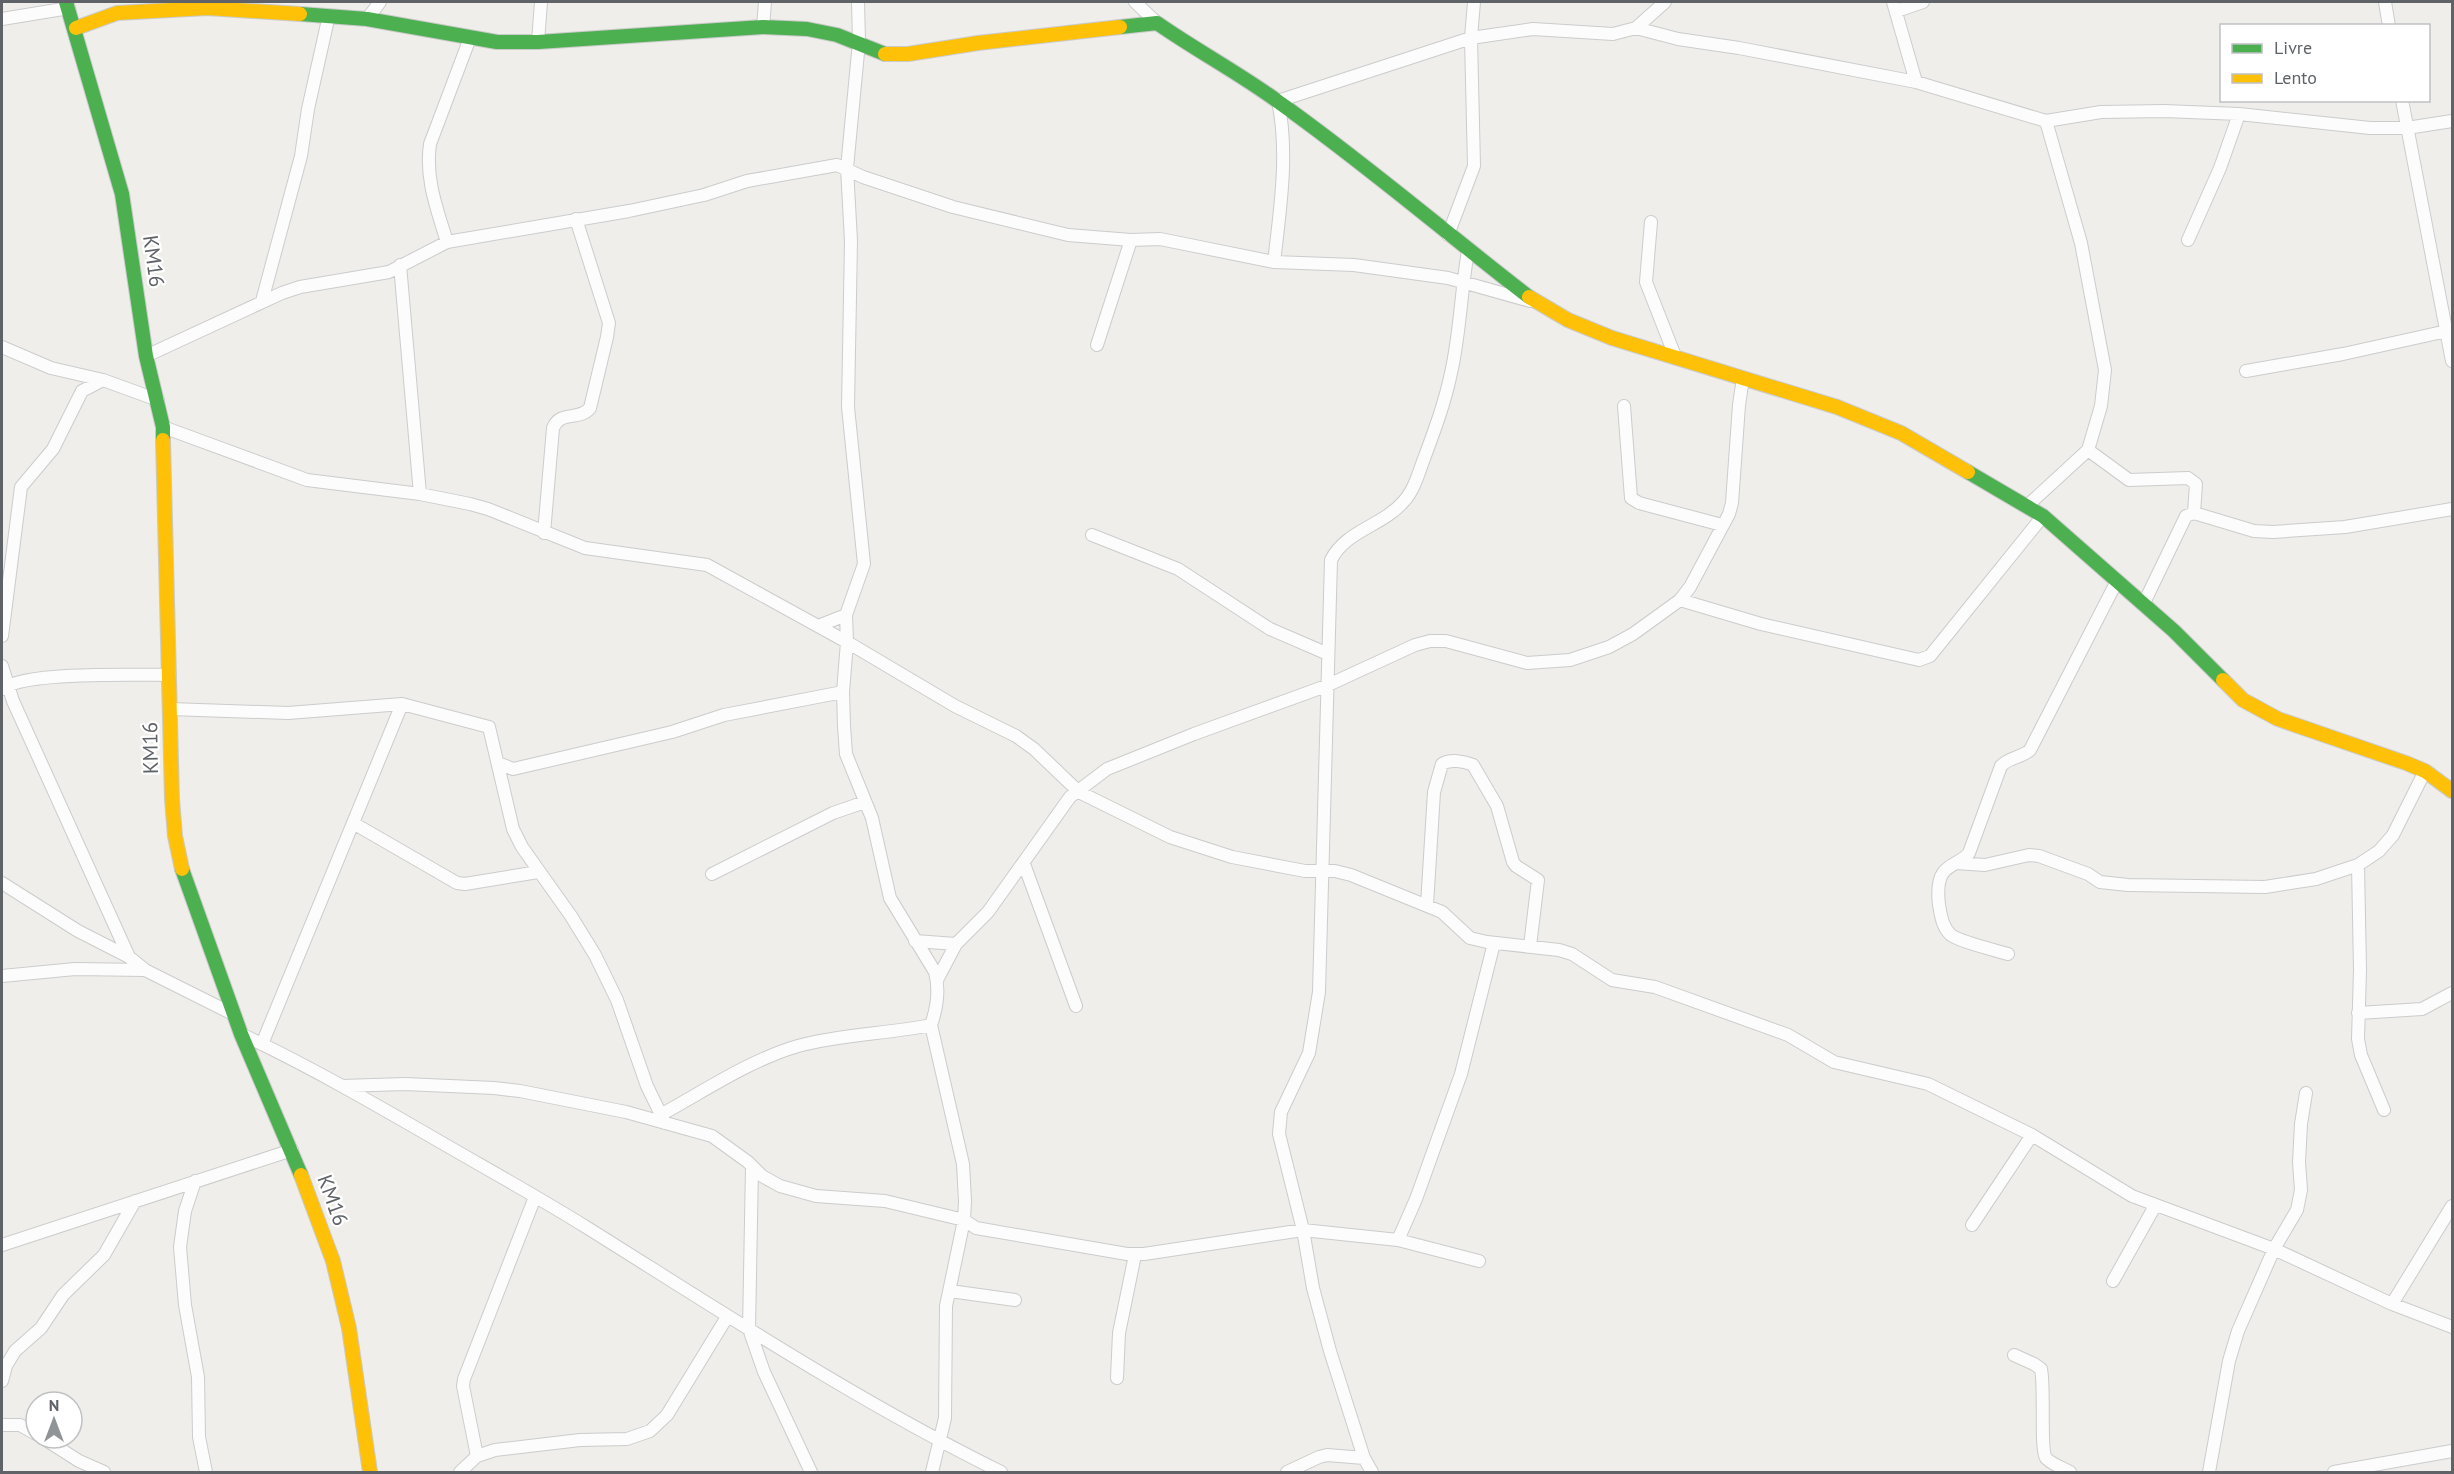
<svg xmlns="http://www.w3.org/2000/svg" width="2454" height="1474" font-family="'PT Sans',sans-serif">
<rect width="100%" height="100%" fill="#efeeea"/>
<g fill="none" stroke-linecap="round" stroke-linejoin="round">
<defs>
<path id="street" d="M858 2 859 42 847 168 851 241 848 407 864 564 846 615 847 642 843 692 844 726 846 754 872 818 890 898 935 972C940 991 937 1008 931 1025L963 1164 965 1201 964 1220 946 1306 945 1418 932 1472
M1135 2 1157 23
M1893 2 1916 82
M2385 2 2389 26
M1897 11 1923 2
M2 19 69 8
M367 19 380 2
M763 27 765 2
M1636 28 1665 2
M538 42 541 2
M2402 100 2452 361
M1651 222 1646 282 1675 356
M1448 235 1474 166 1471 38 1474 2
M2188 240 2220 168 2239 114
M447 242C437 209 425 179 430 144L470 38
M1274 262C1280 210 1289 153 1278 101L1471 38 1533 29 1613 34 1636 28 1678 39 1739 48 1916 82 2046 121 2101 112 2164 111 2239 114 2370 128H2407L2452 121
M400 265 420 494
M262 301 301 156 308 109 329 15
M1097 345 1131 240
M2 347 51 368 103 380 158 400
M146 356 282 293 300 287 389 272 447 242 629 211 704 195 747 181 837 165 863 177 953 207 1068 235 1131 240 1160 239 1274 262 1354 265 1448 278 1530 301
M2246 371 2343 354 2447 331
M1624 406 1631 498 1639 503 1722 525
M163 427 307 480 420 494 470 504 488 509 585 548 707 565 847 642 955 706 1016 736 1034 749 1079 792 1170 837 1232 857 1305 871H1335L1351 875 1442 912 1470 938 1487 942 1559 950 1572 954 1612 980 1655 987 1788 1035 1834 1062 1928 1084 2032 1135 2132 1196 2274 1249 2392 1304 2452 1327
M2088 450 2129 480 2188 478 2196 484 2194 513
M2027 506 2088 450 2101 406 2105 370 2081 243 2046 121
M544 533 553 428C560 410 580 421 590 408L607 337 609 323 576 219
M1092 535 1178 569 1270 629 1328 654
M1680 600 1761 624 1919 660 1930 656 2043 516
M2143 605 2186 516 2194 513 2254 531 2273 532 2345 527 2452 509
M818 626 846 615
M2 636 21 487 53 449 82 391 103 380
M2 666 13 701 129 957
M4 689C22 671 141 675 170 675
M170 709 288 713 402 704 489 727 513 829 522 847 571 916 595 955 617 1000 647 1086 665 1123
M498 763 513 769 672 732 724 715 843 692
M353 823 457 883 465 884 538 872
M1956 863 1985 865 2029 855 2039 856 2088 874 2100 882 2128 885 2265 887 2316 879 2358 865 2379 851 2393 835 2425 771
M1024 864 1076 1006
M2358 865 2360 970 2358 1039 2361 1055 2384 1110
M712 874 833 813 865 802
M2 883 78 931 129 957 145 970 235 1015
M1427 905 1434 792 1442 764C1450 759 1464 761 1473 765L1497 806 1513 862 1516 866 1538 880 1530 946
M915 941 956 944
M2008 954C1995 950 1960 942 1951 935 1942 927 1941 915 1939 905 1938 896 1937 881 1943 873 1949 864 1962 862 1969 853L2001 766C2009 757 2021 758 2030 750L2117 581
M2 976 75 969 145 970
M937 980 956 944 988 912 1070 797 1107 769 1194 734 1326 686 1415 645 1430 641H1446L1527 663 1570 660 1609 647 1633 634 1680 600 1690 587 1729 514 1732 503 1739 405 1743 378
M2358 1013 2422 1009 2452 993
M241 1034C309 1066 373 1103 437 1140 487 1169 538 1197 586 1227 722 1312 857 1401 1001 1472
M262 1044 402 704
M342 1086 405 1084 494 1088 520 1091 626 1112 712 1136 748 1162 762 1176 780 1186 816 1196 885 1201 964 1220 976 1228 1127 1254H1144L1303 1230 1398 1240 1479 1261
M662 1114C706 1090 750 1060 798 1046 842 1034 887 1034 931 1025
M752 1167 749 1329 764 1372 811 1472
M195 1181 185 1211 180 1247 185 1305 198 1377 199 1437 206 1472
M1972 1225 2032 1135
M1398 1240 1416 1199 1461 1074 1494 943
M2 1245 292 1150
M2113 1281 2155 1206
M950 1291 1015 1300
M2392 1304 2452 1206
M2014 1355 2034 1364 2041 1369C2045 1387 2040 1450 2046 1458 2051 1464 2063 1468 2070 1472
M1117 1378 1119 1333 1135 1255
M2 1381 6 1366 15 1351 41 1328 63 1295 104 1255 135 1201
M2 1425H20L36 1434
M43 1438 79 1461 104 1472
M477 1456 463 1386 464 1379 535 1197
M460 1472 477 1456 495 1450 580 1440 627 1439 650 1431 667 1415 727 1317
M1287 1472 1319 1457 1327 1455 1364 1458
M1372 1472 1364 1458 1330 1351 1313 1288 1303 1230 1279 1134 1281 1112 1309 1053 1319 992 1331 560C1346 530 1383 526 1404 501 1415 489 1419 471 1425 456 1435 429 1445 402 1451 373 1460 334 1461 291 1468 251
M2209 1472 2229 1361 2238 1331 2274 1249 2297 1210 2301 1190 2299 1162 2301 1124 2306 1093
M2334 1472 2452 1451"/>
<path id="fast" d="M66 2 122 194 146 356 163 427V440
M300 14 367 19 497 42H538L763 27 807 29 837 35 885 54
M1120 27 1157 23C1197 51 1241 74 1280 103 1366 164 1446 233 1529 297
M1968 472 2043 516 2174 631 2223 680
M182 869 241 1034 301 1175"/>
<path id="slow" d="M76 28 117 13 207 8 300 14
M885 54H908L978 43 1120 27
M1529 297 1568 320 1612 338 1837 407 1901 433 1968 472
M163 440 172 799 175 836 182 869
M2223 680 2243 700 2278 719 2406 763 2425 771 2452 791
M301 1175 333 1261 349 1328 370 1472"/>
</defs>
<use href="#street" stroke="#cbcccc" stroke-width="14"/>
<use href="#fast" stroke="#cacacb" stroke-width="16"/>
<use href="#slow" stroke="#cacacb" stroke-width="16"/>
<use href="#street" stroke="#fdfcfc" stroke-width="12"/>
<use href="#fast" stroke="#4caf50" stroke-width="14"/>
<use href="#slow" stroke="#ffc107" stroke-width="14"/>
</g>
<g text-anchor="middle" dominant-baseline="central" stroke-width="4.5" stroke-linejoin="round" paint-order="stroke">
<g font-size="21" fill="#5f6368" stroke="#fff">
<text transform="translate(154 261) rotate(82)">KM16</text>
<text transform="translate(150 748) rotate(-91)">KM16</text>
<text transform="translate(333 1200) rotate(70)">KM16</text>
</g>
</g>
<rect width="2454" height="1474" fill="none" stroke="#5f6368" stroke-width="6"/>
<rect x="2220" y="24" width="210" height="78" fill="#ffffff" stroke="#bfc1c3" stroke-width="1.5"/>
<rect x="2232" y="44" width="30" height="9" fill="#4caf50" stroke="#bfc1c3" stroke-width="1.5"/>
<text x="2274" y="54" font-size="18" fill="#5f6368">Livre</text>
<rect x="2232" y="74" width="30" height="9" fill="#ffc107" stroke="#bfc1c3" stroke-width="1.5"/>
<text x="2274" y="84" font-size="18" fill="#5f6368">Lento</text>
<g transform="translate(54 1420)"><circle r="28" fill="#ffffff" stroke="#bfc1c3" stroke-width="1.5"/>
<path d="M0-4.5L10 22L0 15L-10 22Z" fill="#919496"/>
<text y="-9" font-size="16" font-weight="bold" text-anchor="middle" fill="#5f6368">N</text>
</g>
</svg>
